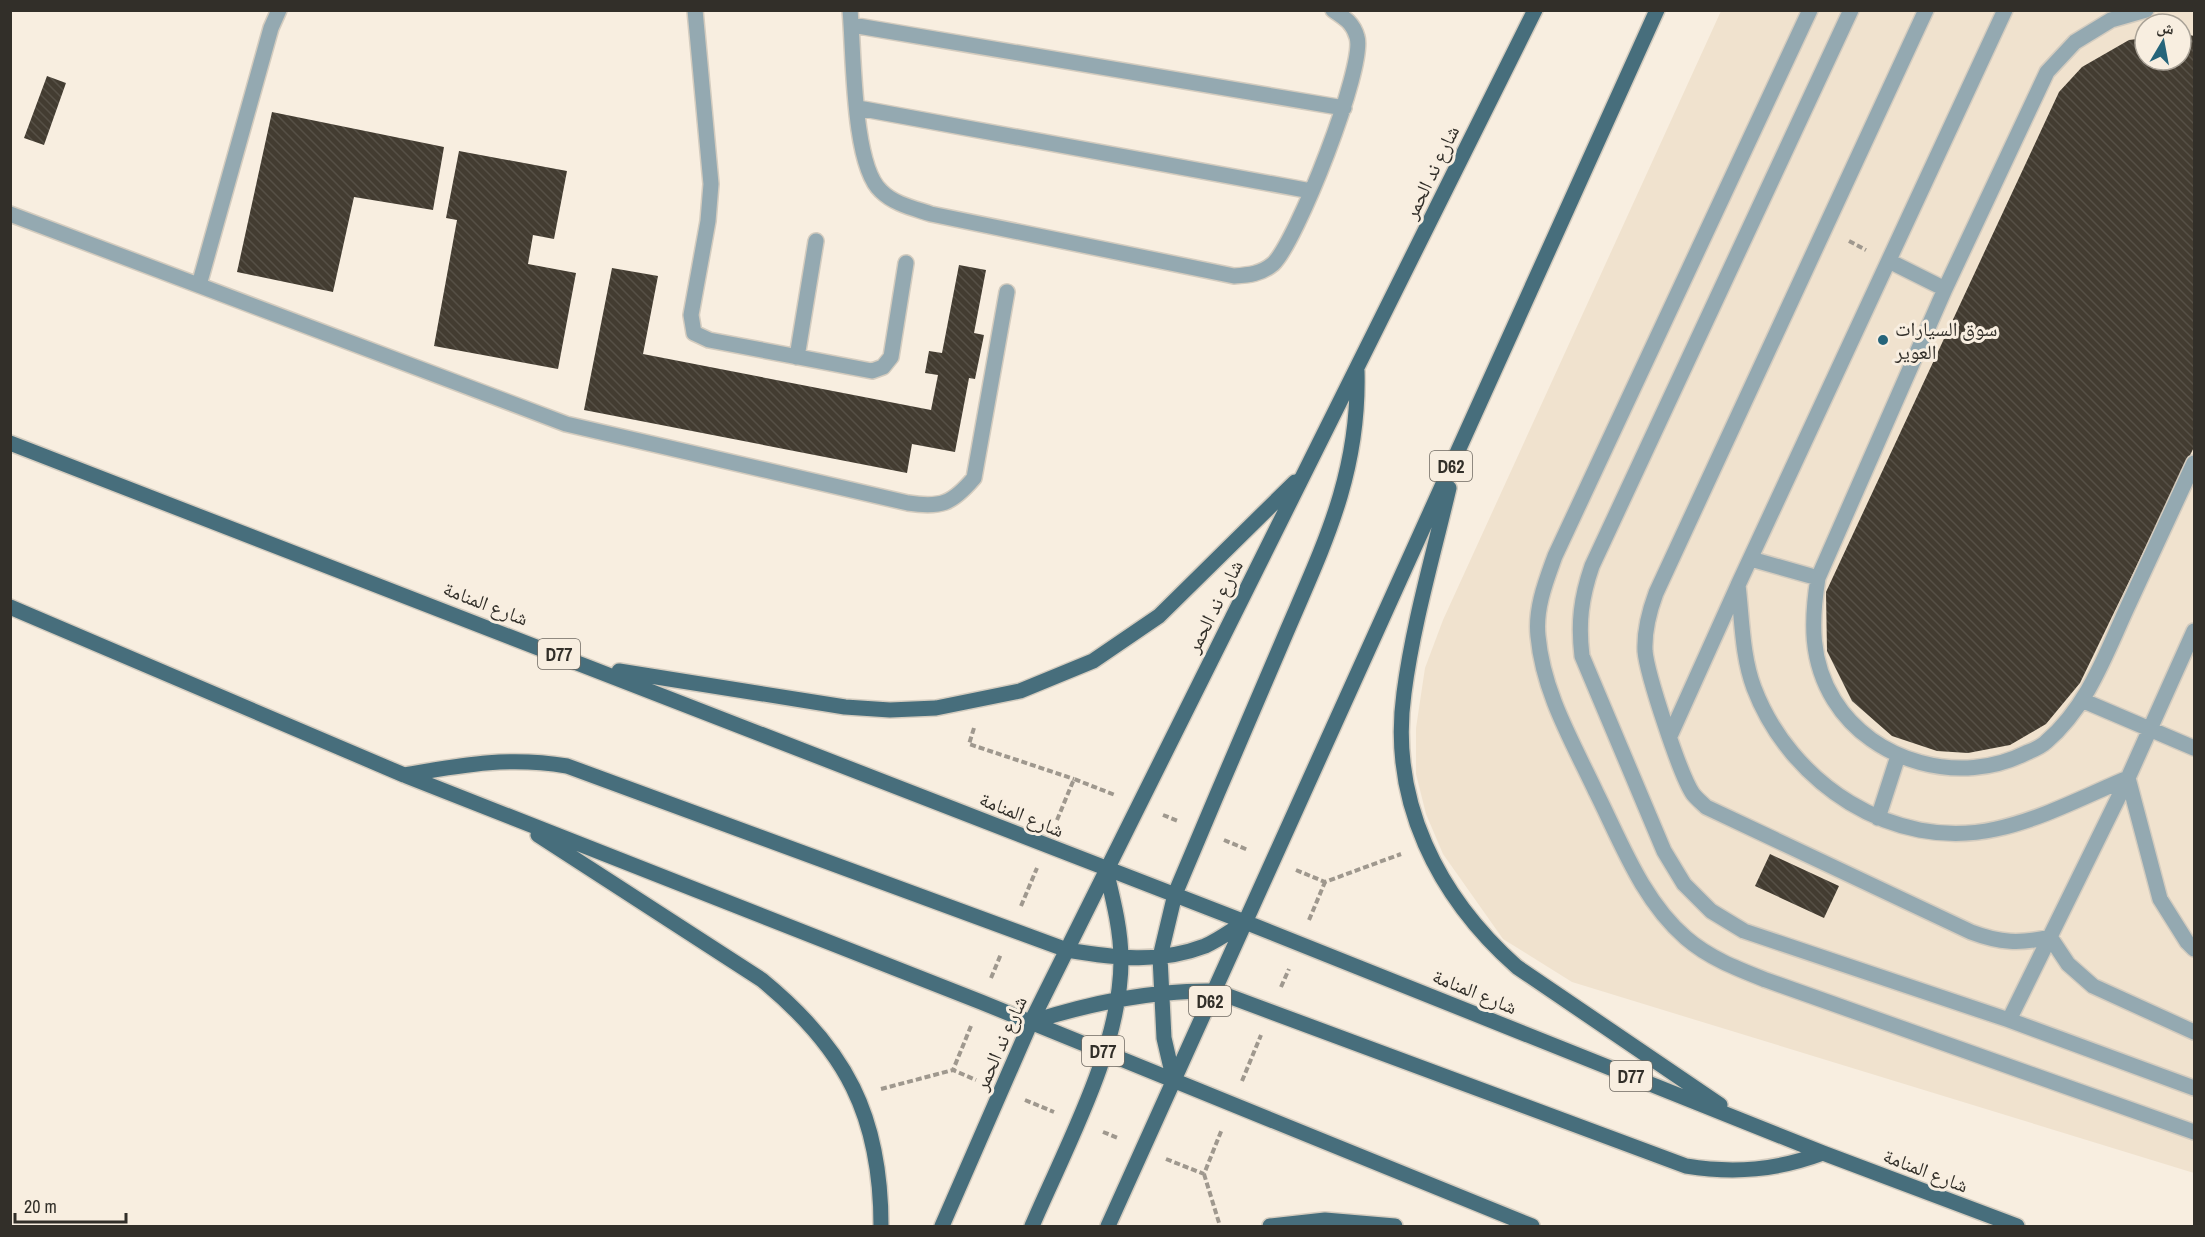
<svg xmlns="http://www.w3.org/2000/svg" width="2205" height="1237" font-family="'Archivo Narrow','Noto Naskh Arabic',sans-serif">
<defs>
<pattern id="building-back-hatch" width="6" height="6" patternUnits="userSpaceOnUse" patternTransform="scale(1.5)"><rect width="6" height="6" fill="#433c31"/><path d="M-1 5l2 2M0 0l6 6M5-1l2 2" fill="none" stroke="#565046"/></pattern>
</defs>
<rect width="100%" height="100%" fill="#f8eee0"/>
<path fill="#f0e2ce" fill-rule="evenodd" d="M1721 11H2194V1173L1572 982 1503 939 1443 854 1426 814 1416 774V728L1425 668 1443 620ZM2145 24H2181V60H2145Z"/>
<path fill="url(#building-back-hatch)" d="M2181 33 2194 36V447L2080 683 2046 724 2010 745 1968 753 1937 751 1892 736 1852 701 1827 651 1826 592 2059 92 2082 67 2129 40 2145 38V60H2181Z
M47 76 66 83 44 145 24 138Z
M272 112 444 147 433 210 354 197 333 292 237 272Z
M459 151 567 171 554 239 533 235 528 264 576 273 558 369 434 346 457 220 446 218Z
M959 265 986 270 974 333 984 335 975 379 969 378 955 452 912 444 907 473 584 410 612 268 658 276 643 354 931 410 938 375 925 373 929 351 942 353Z
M1770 854 1839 886 1824 918 1755 886Z"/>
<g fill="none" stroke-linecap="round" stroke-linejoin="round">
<defs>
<path id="minor" d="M695 10 711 184 708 221 691 315 694 333 709 340 872 371 883 367 891 357 906 263
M850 10C854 51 852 165 881 191 894 204 913 208 931 214L1234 276C1249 275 1261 274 1273 264 1296 243 1366 66 1357 37 1353 23 1345 18 1333 10
M1810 10 1555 556C1546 581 1535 608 1538 636 1543 692 1572 741 1596 792 1621 842 1642 900 1686 938 1709 958 1738 969 1766 980L2194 1132
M1851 10 1592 566C1581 598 1578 623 1582 656L1664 851 1684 884 1711 911 1744 931 2009 1020 2194 1088
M1926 10 1656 593C1649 612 1644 630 1645 651 1647 674 1680 775 1693 794 1697 799 1702 803 1706 807L1971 932C2000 943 2020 944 2050 937L2068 964 2093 986 2194 1032
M2005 10 1738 585C1742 619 1742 656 1754 688 1790 783 1893 852 1996 829 2042 819 2085 796 2128 778
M2146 10 2111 20 2075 42 2047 72 1945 289 1818 578C1811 621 1810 661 1834 700 1873 763 1961 786 2026 753 2033 750 2041 747 2046 742 2087 707 2105 656 2127 608 2150 559 2172 511 2194 463
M852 25 1344 108
M858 108 1311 191
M10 214 566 424 908 503C941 508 952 504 974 478L1007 292
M1889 261 1945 289
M199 285 271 28 279 10
M797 357 816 241
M1751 559 1818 578
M2194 631 2128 778 2160 899 2187 942 2194 949
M2084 701 2194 748
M1670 736 1738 585
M1878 818 1898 756
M2009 1020 2128 778"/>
<path id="major" d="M10 443 1245 922 1823 1153 2017 1226
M1449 488C1433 556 1413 624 1404 693 1389 801 1438 897 1517 967L1720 1105
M10 607 404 775 981 1002 1532 1226
M619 671 845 707 890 710 936 708 1020 691 1093 661 1159 616 1295 482
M404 775C462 765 508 756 567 766L1067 950C1115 958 1158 964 1205 946 1219 940 1232 930 1245 922
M538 835 762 980C846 1049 881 1116 881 1226
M1031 1022C1091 1003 1151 990 1215 991L1686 1166C1735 1174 1777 1170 1823 1153
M1174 1081 1164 1038 1160 957 1175 894C1209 813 1243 733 1278 652 1319 554 1360 480 1357 371
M942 1226 1031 1022 1535 10
M1032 1226C1066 1146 1121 1048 1121 960 1121 930 1113 899 1106 870
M1108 1226 1657 10
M1270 1226 1325 1220 1395 1226"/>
</defs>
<use href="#minor" stroke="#d4ccbf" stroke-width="18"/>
<use href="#major" stroke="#d4ccbf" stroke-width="18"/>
<path stroke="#9f988e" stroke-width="4" stroke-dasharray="6 3" stroke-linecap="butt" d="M1849 241 1866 250
M974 728 969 744 1074 779
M1163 815 1178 821
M1057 820 1074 779 1115 795
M1224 840 1248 850
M1296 870 1325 882 1401 854
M1021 906 1037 868
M1309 920 1325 882
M991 978 1001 954
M1281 987 1289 969
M971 1026 953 1070 976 1080
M1242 1081 1261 1035
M881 1089 953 1070
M1025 1100 1054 1112
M1103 1132 1118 1138
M1166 1159 1204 1174 1222 1129
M1204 1174 1220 1226"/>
<use href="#minor" stroke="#94a9b1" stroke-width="15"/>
<use href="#major" stroke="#476e7c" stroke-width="15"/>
</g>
<circle fill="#25647a" stroke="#f8eee0" stroke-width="2" cx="1883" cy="340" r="6"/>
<g text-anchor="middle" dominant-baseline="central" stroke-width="6" stroke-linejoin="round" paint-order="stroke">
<g fill="#f8eee0" stroke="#6d6860" stroke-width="1.5">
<rect x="1430" y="451" width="42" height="30" rx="4.5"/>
<rect x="538" y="639" width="42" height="30" rx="4.5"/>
<rect x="1189" y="986" width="42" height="30" rx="4.5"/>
<rect x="1082" y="1036" width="42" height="30" rx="4.5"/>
<rect x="1610" y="1061" width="42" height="30" rx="4.5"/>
</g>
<g font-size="18" font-weight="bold" fill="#322f29">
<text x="1451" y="466">D62</text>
<text x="559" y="654">D77</text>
<text x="1210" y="1001">D62</text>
<text x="1103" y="1051">D77</text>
<text x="1631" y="1076">D77</text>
</g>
<g font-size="20" fill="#322f29" stroke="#f8eee0">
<text transform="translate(1431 172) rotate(-64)">شارع ند الحمر</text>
<text transform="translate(486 603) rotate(21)">شارع المنامة</text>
<text transform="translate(1214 606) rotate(-63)">شارع ند الحمر</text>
<text transform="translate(1022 814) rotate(22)">شارع المنامة</text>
<text transform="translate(1475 991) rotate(22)">شارع المنامة</text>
<text transform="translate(1000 1043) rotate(-66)">شارع ند الحمر</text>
<text transform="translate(1926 1170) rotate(21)">شارع المنامة</text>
</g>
<g font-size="20" fill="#322f29" stroke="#f8eee0" text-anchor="start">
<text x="1895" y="328">سوق السيارات<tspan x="1895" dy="23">العوير</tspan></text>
</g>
</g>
<rect width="2205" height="1237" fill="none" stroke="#322f29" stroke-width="24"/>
<g transform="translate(2163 42) rotate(10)"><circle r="28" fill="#f8eee0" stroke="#a9a297" stroke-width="1.5"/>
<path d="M0-4.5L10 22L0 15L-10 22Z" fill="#25647a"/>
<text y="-9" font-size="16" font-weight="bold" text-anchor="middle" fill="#322f29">ش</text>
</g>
<path d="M15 1213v9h111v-9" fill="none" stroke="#322f29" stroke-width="3"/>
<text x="24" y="1213" font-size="18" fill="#322f29" stroke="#f8eee0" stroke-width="4.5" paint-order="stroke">20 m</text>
</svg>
